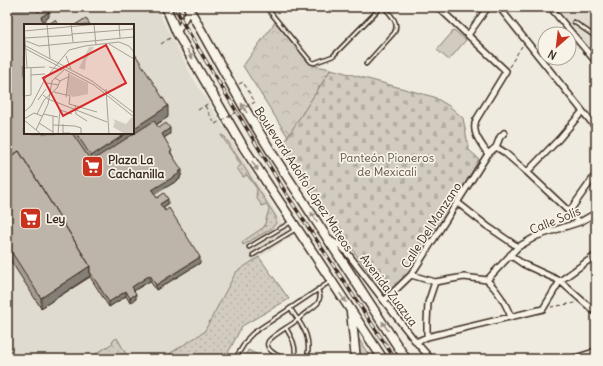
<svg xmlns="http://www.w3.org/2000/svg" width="603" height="366" font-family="Delius,sans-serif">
<defs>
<pattern id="grass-dots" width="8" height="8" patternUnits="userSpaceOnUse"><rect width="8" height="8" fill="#d1cbc0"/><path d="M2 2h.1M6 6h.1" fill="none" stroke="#b4aea5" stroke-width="1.8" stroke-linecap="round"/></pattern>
<pattern id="forest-crowns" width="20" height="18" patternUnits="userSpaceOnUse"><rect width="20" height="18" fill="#d1cbc0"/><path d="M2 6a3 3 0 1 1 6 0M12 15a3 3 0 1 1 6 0" fill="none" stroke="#b4aea5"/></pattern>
<pattern id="cemetery-stones" width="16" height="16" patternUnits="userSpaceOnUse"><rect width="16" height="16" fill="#d1cbc0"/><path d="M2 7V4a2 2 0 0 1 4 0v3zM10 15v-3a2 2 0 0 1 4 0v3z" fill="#b4aea5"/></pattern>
</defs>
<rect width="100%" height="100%" fill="#efebe0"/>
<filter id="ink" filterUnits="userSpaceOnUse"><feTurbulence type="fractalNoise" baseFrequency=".025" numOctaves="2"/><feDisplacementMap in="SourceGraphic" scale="8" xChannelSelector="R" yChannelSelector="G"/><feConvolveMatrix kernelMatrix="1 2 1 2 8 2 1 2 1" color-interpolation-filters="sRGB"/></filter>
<g filter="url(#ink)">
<path fill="#e0dbd0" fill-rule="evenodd" d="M7 7H156L192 76 293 240 288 239 236 272 204 332 161 359H25L17 357 7 342ZM25 25H133V133H25Z
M553 7H596V59Z"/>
<path fill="url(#grass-dots)" stroke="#867a6f" d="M221 135 225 137 276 217V223L271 229 243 245 242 242 264 227 269 209 266 204 262 206 256 197 257 189 247 175 243 177 237 168 241 165Z
M259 257 289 299 242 326 228 353 219 359H161L204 332 236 272Z
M357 336 371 359H360Z
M117 338 126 354V359H88L113 343 112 341Z
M248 350 266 359H244Z"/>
<path fill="url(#forest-crowns)" stroke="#867a6f" d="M275 22 310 64 312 65 331 69 288 137 243 66Z"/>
<path fill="url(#cemetery-stones)" stroke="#867a6f" d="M331 69 434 97 449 106 463 118 469 150 479 159 446 218 410 273 387 295 384 294 376 283 281 147Z"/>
<path fill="#d1cbc0" stroke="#867a6f" d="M454 30 466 40 449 60 437 50Z"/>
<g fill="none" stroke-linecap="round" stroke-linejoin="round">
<defs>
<path id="service" d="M266 7 311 62 314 63 333 56 381 7
M574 22 596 37
M366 64 394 33C400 23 391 15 384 7
M249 247 291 222
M253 255 296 229
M290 308C302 326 312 335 307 359
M286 328C291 337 296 344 295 355 293 357 293 358 290 359 283 360 264 350 268 342 271 336 290 326 296 321 299 319 301 317 303 315 308 311 314 307 318 303L320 297 318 289
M235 359 248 338 253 333 331 281"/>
<path id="minor" d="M438 7 506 71 476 120C471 133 481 143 488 154
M499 7 596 128
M550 7 596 62
M177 33 190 9
M468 35 488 7
M496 147 504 152 527 172 580 222
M527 172 559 139 582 112
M458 203 487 226 518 247
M569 212 596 174
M330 240 341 246 349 255 384 301 416 342 431 359
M510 255 523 264 560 281 595 312
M411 275 435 282 464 277 487 280C499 292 505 302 511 317
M487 280 518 247 537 236 580 222 596 213
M384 301 411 275 488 154 496 147 500 137 504 133
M427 337V323L428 303 435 282
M416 342 427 337 543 309 560 281 596 255"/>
<path id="secondary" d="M575 359 591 354 596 351"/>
<path id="primary" d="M166 7 177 33 244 148 383 359
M188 7 245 109 275 158 406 359
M351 312 356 359"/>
</defs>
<use href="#service" stroke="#3b2a1e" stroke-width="5.5"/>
<use href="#minor" stroke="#3b2a1e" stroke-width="8"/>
<use href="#secondary" stroke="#3b2a1e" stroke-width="10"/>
<use href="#primary" stroke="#3b2a1e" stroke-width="11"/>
<path stroke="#3b2a1e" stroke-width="1" stroke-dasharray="4 3" stroke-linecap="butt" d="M161 44 170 38
M509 67 522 46
M239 84 243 82 255 102
M205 106 215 124
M198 110 209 103
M551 307 575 303"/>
<use href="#service" stroke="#f7f3e8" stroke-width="2.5"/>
<use href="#minor" stroke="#f7f3e8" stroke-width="5"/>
<use href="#secondary" stroke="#f7f3e8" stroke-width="7"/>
<use href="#primary" stroke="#f7f3e8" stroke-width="8"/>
<defs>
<path id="rail" d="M175 7 183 23 287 195 395 359"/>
</defs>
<use href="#rail" stroke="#3b2a1e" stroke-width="3.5"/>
<use href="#rail" stroke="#f7f3e8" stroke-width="2" stroke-dasharray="6" stroke-linecap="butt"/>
<path stroke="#3b2a1e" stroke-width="1" stroke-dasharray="4 3" stroke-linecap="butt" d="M215 124 255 102"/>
</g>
<path fill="#a39c92" stroke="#3b2a1e" d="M7 7 38 12 49 17 43 21 25 133H133L168 117 156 125 159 128 170 134 164 138 182 175 180 176V179L154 194 157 198 168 204 163 207 200 263 156 290 150 281 134 290 136 299 130 303 126 296 109 307 90 277 41 308 7 255Z"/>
<path fill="#847f77" stroke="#3b2a1e" d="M49 12V17L41 23V17Z
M168 106V117L91 167V156L127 133H133V129Z
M170 128V134L162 139V134Z
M182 170V175L180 176V179L152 196V190Z
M168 199V204L160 209V204Z
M200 257V263L156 290V285Z
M90 266V276L41 308V298Z
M150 275V281L132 292V287Z
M126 291V296L109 307V302Z
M136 294V299L130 303V298Z"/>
<path fill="#bdb5aa" stroke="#3b2a1e" d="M7 7H34L38 12 46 7 49 12 41 17 45 25H25V133H72L91 161 154 121 159 128 166 123 170 128 162 134 172 151 170 152 182 170 178 172 180 173 152 190 157 198 164 193 168 199 160 204 165 211 169 208 200 257 156 285 150 275 132 287 136 294 130 298 126 291 109 302 90 272V266L19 151 11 156 7 149Z
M86 18 90 25H75Z
M55 20 58 25H47Z
M133 51 168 106 133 129Z
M76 133H127L91 156Z
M7 149 11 156 19 151 90 266 41 298 7 245Z"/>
<defs><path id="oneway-solid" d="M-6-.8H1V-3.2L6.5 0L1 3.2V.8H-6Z"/></defs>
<g fill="#998e83">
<use href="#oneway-solid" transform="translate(190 54) rotate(60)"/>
<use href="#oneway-solid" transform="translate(244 108) rotate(-120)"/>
<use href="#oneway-solid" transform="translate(255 166) rotate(58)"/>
<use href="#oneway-solid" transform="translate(314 217) rotate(-123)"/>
<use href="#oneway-solid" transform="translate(343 298) rotate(55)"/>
<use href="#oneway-solid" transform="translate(385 326) rotate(-123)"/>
</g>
</g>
<defs>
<symbol id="supermarket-square" viewBox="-11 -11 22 22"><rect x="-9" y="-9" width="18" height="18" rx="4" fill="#c8321e" stroke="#f7f3e8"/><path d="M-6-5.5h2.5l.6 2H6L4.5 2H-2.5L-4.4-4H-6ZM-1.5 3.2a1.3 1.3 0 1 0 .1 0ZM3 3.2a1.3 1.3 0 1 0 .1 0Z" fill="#fff"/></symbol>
</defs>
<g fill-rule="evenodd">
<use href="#supermarket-square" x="80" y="154" width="25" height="25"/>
<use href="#supermarket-square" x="18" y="206" width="25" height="25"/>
</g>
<g text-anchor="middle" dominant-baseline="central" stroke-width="3.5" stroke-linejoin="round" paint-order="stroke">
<g font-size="12" fill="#605246" stroke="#f7f3e8">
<text x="387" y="157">Panteón Pioneros<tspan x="387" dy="14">de Mexicali</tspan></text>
</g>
<g font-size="12" font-weight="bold" fill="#3b2a1e" stroke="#f7f3e8" text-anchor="start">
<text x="108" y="159">Plaza La<tspan x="108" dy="14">Cachanilla</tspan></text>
<text x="46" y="218">Ley</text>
</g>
<g font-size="12" fill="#3b2a1e" stroke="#f7f3e8">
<text transform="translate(304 179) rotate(57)">Boulevard Adolfo López Mateos</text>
<text transform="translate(555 220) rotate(-22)">Calle Solís</text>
<text transform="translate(431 225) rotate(-57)">Calle Del Manzano</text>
<text transform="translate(389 290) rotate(53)">Avenida Zuazua</text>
</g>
</g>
<g transform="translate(24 24)">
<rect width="110" height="110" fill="#efebe0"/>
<path d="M65 23H70L62 36 61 46 55 44ZM108 93 110 95V110H101L89 103 91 98 89 95 102 100Z" fill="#d1cbc0"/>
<path d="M45 50 64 59V70L49 73 43 69Z" fill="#d1cbc0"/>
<path fill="none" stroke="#a79e92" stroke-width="1" d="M0 0 3 44M23 0 26 34M47 0 49 18M70 0 72 21M95 0 96 14M0 7 74 0M48 10 110 5M1 14 48 11M2 17 15 22 110 13M85 20 110 35M0 21 68 57 110 89M0 24 70 61 110 93M42 32 47 45M25 43 38 46M0 44 21 43M7 51 21 50M31 54 36 57 44 53M23 59 35 61M82 65 85 110M30 68 42 71M42 70 46 72 45 80 73 88M19 71 24 75 83 98M0 72 7 71V44M42 73 45 49M14 76 22 65M51 81 52 90 63 97M0 88 7 82 21 55 45 26 61 22 95 18 105 22 110 28M13 90 20 76 33 64 36 57M19 90 34 93M29 92V110M0 95 10 89 18 92M0 96 17 110M15 99 29 108M39 100V109H46M29 101 51 102 57 104V110M12 106 24 80 28 57 40 46M34 110 36 86 48 90"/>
<path fill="#d62828" fill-opacity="0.15" stroke="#d62828" stroke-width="2" d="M82 21 102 59 39 92 19 54Z"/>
<rect width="110" height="110" fill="none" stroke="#3b2a1e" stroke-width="2"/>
</g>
<rect width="603" height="366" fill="none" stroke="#f7f3e8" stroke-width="24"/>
<rect x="12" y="12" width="579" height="342" fill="none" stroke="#3b2a1e" stroke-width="1.5" filter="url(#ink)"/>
<g transform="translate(557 46) rotate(208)"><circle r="19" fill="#f7f3e8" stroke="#aca397"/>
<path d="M0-3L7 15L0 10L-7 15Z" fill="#c8321e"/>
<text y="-6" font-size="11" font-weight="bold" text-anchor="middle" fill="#3b2a1e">N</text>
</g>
</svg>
